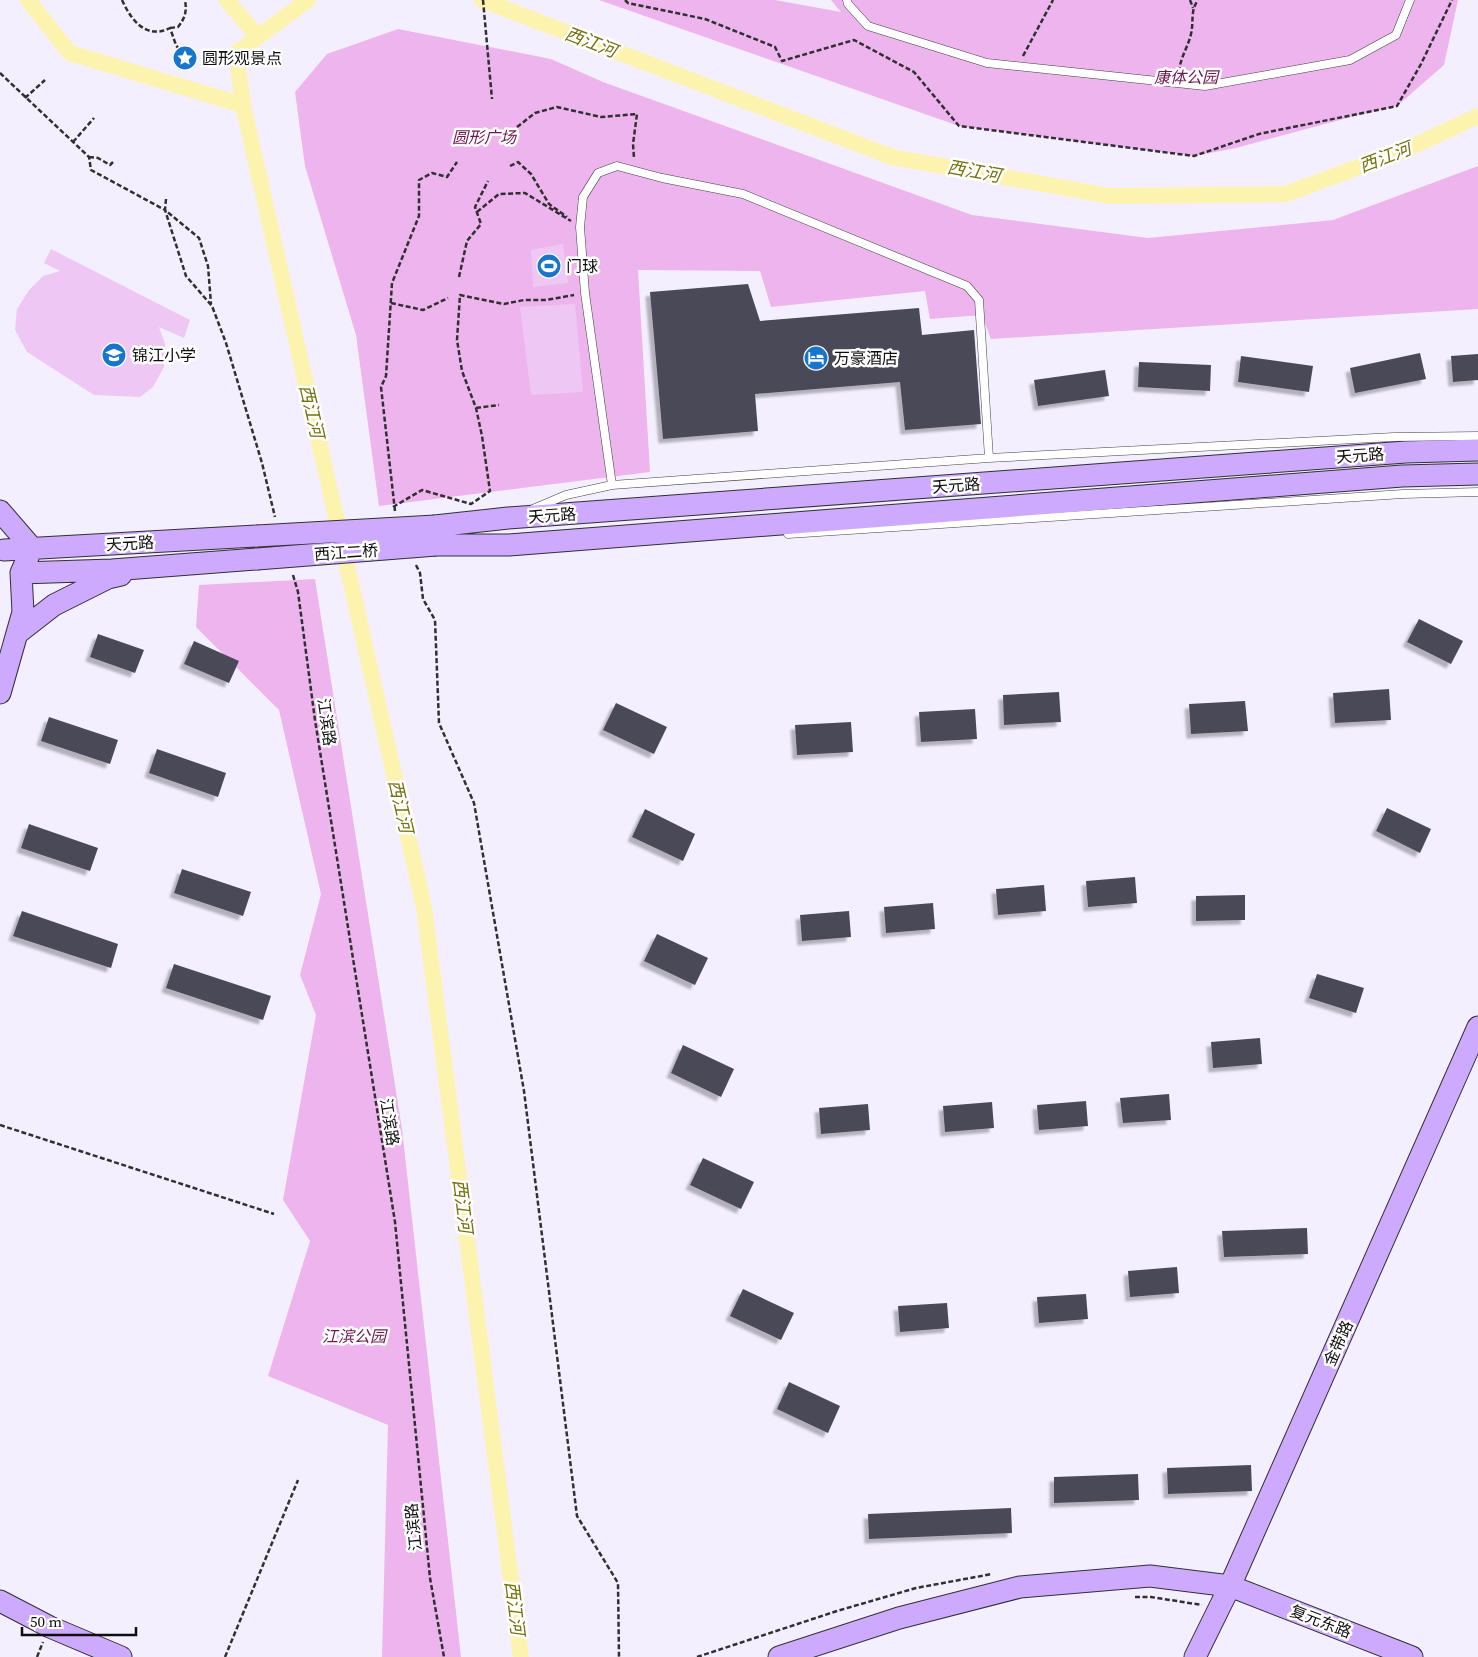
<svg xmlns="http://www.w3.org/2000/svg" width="1478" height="1657" font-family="'Source Serif 4','Noto Sans SC',serif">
<defs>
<filter id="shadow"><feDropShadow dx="-4.5" dy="4.5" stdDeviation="1" flood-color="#0004"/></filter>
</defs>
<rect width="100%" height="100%" fill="#f4efff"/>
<path fill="#eeb4ed" d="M599 0H775L841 12 831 0H1458L1444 65 1397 106 1351 117 1236 148 1194 156 959 126Z
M398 29 551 59 603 82 972 215 1148 238 1333 220 1478 166V309L991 339 982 315 930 319 925 291 771 307 760 271 638 270 650 472 379 506 356 335 305 166 295 92 327 54Z
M315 579 402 1129 461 1657H382L388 1425 268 1376 310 1241 283 1200 316 1015 300 975 321 894 279 710 196 627 199 585Z"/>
<path fill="#eec7f4" d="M563 244 568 283 533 287 531 250Z
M51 249 190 320 184 338 159 327 165 344 164 367 153 387 140 397 94 395 27 352 15 330 17 309 29 290 43 276 60 271 44 263Z
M575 304 583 392 531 395 520 307Z"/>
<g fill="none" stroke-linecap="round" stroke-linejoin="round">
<path stroke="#fcf4ae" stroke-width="16" d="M28 0 70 53 243 105
M227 0 258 37
M308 0 236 53 243 105 424 907 521 1657
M482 0 892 157 1110 196 1286 194 1407 149 1478 116"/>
</g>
<path fill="#494a58" filter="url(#shadow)" d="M748 284 760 321 919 308 922 335 974 330 981 424 905 430 900 382 755 394 758 431 663 439 650 292Z
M1420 353 1426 379 1355 393 1350 368Z
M1478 354V380L1453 382 1451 356Z
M1241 356 1313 366 1309 392 1238 382Z
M1139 362 1211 365 1210 391 1138 387Z
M1105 370 1109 396 1038 406 1034 380Z
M1419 619 1463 641 1451 664 1407 642Z
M98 634 144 650 135 673 90 657Z
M194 641 239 661 229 683 184 664Z
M1389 689 1391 720 1335 723 1333 693Z
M1059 692 1061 722 1004 725 1003 695Z
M1245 701 1248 731 1191 734 1189 704Z
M616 703 667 727 654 754 603 730Z
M975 709 977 739 921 742 919 712Z
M49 717 118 740 110 764 41 741Z
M851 722 853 752 797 755 795 725Z
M157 749 226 773 218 797 149 773Z
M1387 808 1431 829 1420 853 1376 831Z
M645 809 695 834 683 861 632 837Z
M29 824 98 848 90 871 21 848Z
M182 869 251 892 243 916 174 893Z
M1135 877 1137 903 1088 907 1086 881Z
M1044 885 1046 911 998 915 996 889Z
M1245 895V920L1196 921V896Z
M933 903 935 929 886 933 884 907Z
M22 911 118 944 111 968 13 936Z
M849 911 851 937 802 941 800 915Z
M657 934 708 958 695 985 644 961Z
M174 964 271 996 263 1020 166 988Z
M1317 974 1364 988 1356 1013 1309 998Z
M1260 1038 1262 1064 1213 1068 1211 1042Z
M683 1045 734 1069 721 1097 671 1073Z
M1169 1094 1171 1120 1123 1123 1120 1098Z
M1086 1101 1088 1126 1039 1130 1037 1105Z
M992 1102 994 1128 945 1132 943 1106Z
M868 1104 870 1130 821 1134 819 1108Z
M703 1158 754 1182 741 1209 690 1185Z
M1307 1228 1308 1254 1224 1257 1222 1231Z
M1177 1267 1179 1293 1130 1297 1128 1271Z
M743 1289 794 1313 781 1340 730 1316Z
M1086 1294 1088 1319 1039 1323 1037 1297Z
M947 1303 949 1328 900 1332 898 1306Z
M789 1382 840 1406 828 1433 777 1409Z
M1251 1465 1252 1491 1168 1494 1167 1468Z
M1138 1474 1139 1500 1054 1503V1477Z
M1011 1508 1012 1533 869 1539 868 1514Z"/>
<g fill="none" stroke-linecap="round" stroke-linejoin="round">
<defs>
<path id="lane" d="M847 0 848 4 868 26 987 63 1205 86 1350 60 1396 35 1410 0
M612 485 585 293 580 227 583 197 598 173 617 166 662 178 743 194 967 286 979 300 989 458
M533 509 566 495 612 485 989 458 1394 437 1478 436
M788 534 1403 494 1478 492"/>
<path id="secondary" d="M0 511 32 548 21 573 23 612 0 693
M435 526 508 518 1406 452 1478 450
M436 545H509L1402 476 1478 474
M4 550 257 536
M21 573 112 570 257 559
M18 633 54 605 108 578 121 575
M0 1601 50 1627 121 1657
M779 1657 899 1618 1020 1587 1150 1576 1230 1586 1412 1657
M1195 1657 1230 1586 1478 1027"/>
</defs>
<use href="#lane" stroke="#414141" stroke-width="9"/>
<use href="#secondary" stroke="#303030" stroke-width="23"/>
<path stroke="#303030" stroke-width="2.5" stroke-dasharray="5 2.5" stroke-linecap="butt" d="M122 0C131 20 146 40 170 28L176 45 188 63
M483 0 492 99
M625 0 628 3 705 19 775 47 782 61 854 40 914 72 959 126 1194 156 1259 134 1397 106 1421 64 1452 0
M1190 0 1193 8
M170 28 178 27C185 18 187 12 185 0
M1023 56 1053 0
M1179 72C1180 58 1188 47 1191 34 1194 21 1190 11 1198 0
M0 73 89 157 91 170 165 210 186 276 212 306 226 343 262 463 275 517
M25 98 45 80
M517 127 535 113 557 107 601 117 637 114 633 144 634 158
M73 142 94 118
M89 157 98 158 110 165 113 162
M510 166 518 162 531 174 549 204 567 217
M166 199 165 210 199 238 208 266 211 304
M477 212 499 194 525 193 571 221
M459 277 467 241 481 224 475 207 488 181
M391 303 423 310 448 298
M476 408 499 405
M393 507 422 490 471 504 490 491 482 436 476 408 462 371 457 340 460 295 504 304 524 300H546L574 295
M395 511 381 387 386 376 392 283 419 216V180L432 173 447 177 457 162
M416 565 420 573 423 599 435 620 439 723 474 803 524 1091 577 1516 618 1583 619 1657
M293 575 298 592 315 720 395 1222 430 1578 444 1657
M0 1125 274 1214
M1135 1597H1151L1202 1605
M37 1657 43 1642
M225 1657 298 1480
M697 1657 837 1611 916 1588 992 1574"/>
<use href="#lane" stroke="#fff" stroke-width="8"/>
<use href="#secondary" stroke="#ceaaff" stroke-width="21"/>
<defs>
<path id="secondary-bridge" d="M257 536 435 526
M257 559 436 545"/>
</defs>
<use href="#secondary-bridge" stroke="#303030" stroke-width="23" stroke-linecap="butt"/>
<use href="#secondary-bridge" stroke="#ceaaff" stroke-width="21"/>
</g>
<defs>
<symbol id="sight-disc" viewBox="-11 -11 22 22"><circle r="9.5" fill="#1875cc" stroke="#fff"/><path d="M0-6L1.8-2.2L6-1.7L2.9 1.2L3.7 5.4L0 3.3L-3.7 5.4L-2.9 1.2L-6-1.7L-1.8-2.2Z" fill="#fff"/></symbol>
<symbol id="stadium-disc" viewBox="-11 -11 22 22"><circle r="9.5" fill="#1875cc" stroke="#fff"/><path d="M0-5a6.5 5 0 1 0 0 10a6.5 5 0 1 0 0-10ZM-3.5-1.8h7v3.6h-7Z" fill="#fff"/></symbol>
<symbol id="school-disc" viewBox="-11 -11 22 22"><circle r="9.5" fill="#1875cc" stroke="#fff"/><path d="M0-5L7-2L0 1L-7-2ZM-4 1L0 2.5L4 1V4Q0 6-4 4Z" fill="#fff"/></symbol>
<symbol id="hotel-disc" viewBox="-11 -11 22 22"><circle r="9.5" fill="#1875cc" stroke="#fff"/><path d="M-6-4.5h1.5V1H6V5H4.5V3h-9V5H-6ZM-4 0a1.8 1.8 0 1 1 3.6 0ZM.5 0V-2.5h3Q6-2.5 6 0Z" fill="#fff"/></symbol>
</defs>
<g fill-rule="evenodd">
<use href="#sight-disc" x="171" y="44" width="28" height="28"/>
<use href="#stadium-disc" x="535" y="252" width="28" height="28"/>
<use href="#school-disc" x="100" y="341" width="28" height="28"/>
<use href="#hotel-disc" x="802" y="344" width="28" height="28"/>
</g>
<g text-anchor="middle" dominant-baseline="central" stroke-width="5" stroke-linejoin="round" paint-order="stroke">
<g font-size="16" fill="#0e0e0e" stroke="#fff" text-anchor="start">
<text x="202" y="58">圆形观景点</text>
<text x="566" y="266">门球</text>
<text x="132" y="355">锦江小学</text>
<text x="834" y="358">万豪酒店</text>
</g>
<g font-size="16" font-style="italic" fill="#6c1851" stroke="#fff">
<text x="1186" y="77">康体公园</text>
<text x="484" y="137">圆形广场</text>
<text x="354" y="1336">江滨公园</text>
</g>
<g font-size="16" fill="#0e0e0e" stroke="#fff">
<text transform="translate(1360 455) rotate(-4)">天元路</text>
<text transform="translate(956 485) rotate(-4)">天元路</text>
<text transform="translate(552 515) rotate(-4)">天元路</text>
<text transform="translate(130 543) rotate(-3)">天元路</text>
<text transform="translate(346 552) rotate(-4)">西江二桥</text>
<text transform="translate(327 722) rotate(82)">江滨路</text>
<text transform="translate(390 1122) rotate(81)">江滨路</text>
<text transform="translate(1338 1343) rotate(-66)">金带路</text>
<text transform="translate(413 1527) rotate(-96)">江滨路</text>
<text transform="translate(1321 1621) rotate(21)">复元东路</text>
</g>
<g font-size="18" font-style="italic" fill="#76720d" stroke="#fff">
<text transform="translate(591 42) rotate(21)">西江河</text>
<text transform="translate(1385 157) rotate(-21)">西江河</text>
<text transform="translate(974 171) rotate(10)">西江河</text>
<text transform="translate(312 411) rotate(77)">西江河</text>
<text transform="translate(401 806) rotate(77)">西江河</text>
<text transform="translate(463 1206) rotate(83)">西江河</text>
<text transform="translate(515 1608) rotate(83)">西江河</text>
</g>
</g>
<path d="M22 1627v8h114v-8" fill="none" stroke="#0e0e0e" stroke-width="2.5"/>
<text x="30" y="1627" font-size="15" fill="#0e0e0e" stroke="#ffffff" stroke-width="4" paint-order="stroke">50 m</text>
</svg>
